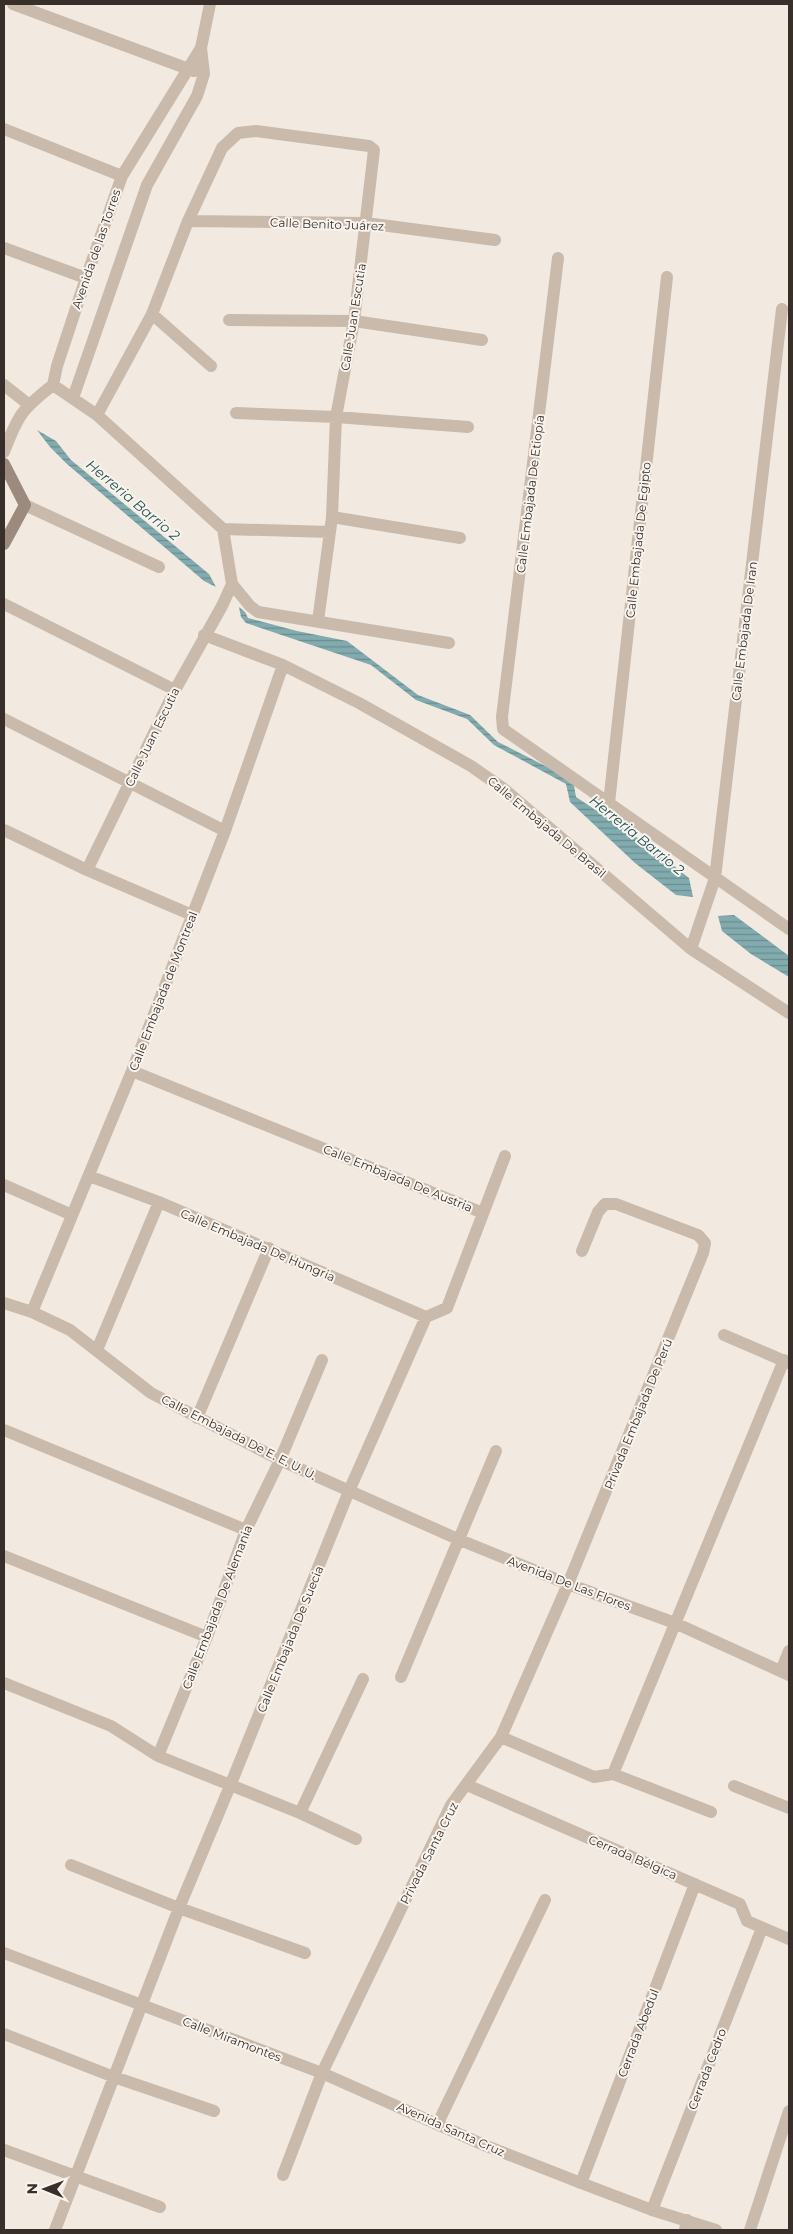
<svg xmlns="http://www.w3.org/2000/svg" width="793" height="2234" font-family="Montserrat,sans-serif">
<defs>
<pattern id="water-rules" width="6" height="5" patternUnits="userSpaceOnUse" patternTransform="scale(1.25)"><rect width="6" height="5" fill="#81abae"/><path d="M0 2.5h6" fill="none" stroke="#6b8c8e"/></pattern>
</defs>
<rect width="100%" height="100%" fill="#f2eae0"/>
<path fill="url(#water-rules)" d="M37 430 56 441 71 460 209 574 216 587 204 581 67 464 50 447Z
M239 607 245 612 248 618 297 631 347 641 418 695 470 715 498 742 573 780 576 797 644 842 689 878 693 897 676 895 635 863 570 802 566 784 494 745 467 719 416 700 371 665 246 623 241 617Z
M734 915 789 956V977L751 954 722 931 718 916Z"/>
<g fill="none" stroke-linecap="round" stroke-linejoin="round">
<path stroke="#cabaac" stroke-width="12" d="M13 4 194 71
M4 129 122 176
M188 221 366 223 495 240
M4 248 86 278
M558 258 502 717 503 729 789 929
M152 314 211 366
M229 320 354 321 482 340
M4 385 28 404
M53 385 97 415 223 529 232 584 222 606 175 690 87 870
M73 398 147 185 197 96 204 74 201 48 210 4
M236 413 336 417 468 427
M97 415 152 314 188 221 222 148 238 133 256 131 369 146 374 150 354 321 336 417 332 517 318 621
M4 452C18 415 22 409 53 385L57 366 86 278 122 176 201 48
M25 505 159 567
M332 517 460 538
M223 529 330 532
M232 584 250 606 258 612 449 643
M4 604 175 690
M204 635 283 665 359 703 471 766 504 789 691 949 789 1013
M4 719 225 831
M609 803 667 277
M4 830 87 870 192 915
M691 949 715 878 782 309
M132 1071 483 1213
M89 1176 159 1202 426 1317
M4 1185 72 1215
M4 1303 32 1312 70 1330 151 1393 280 1460 460 1540 568 1584 675 1623 789 1675
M32 1312 132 1071 225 831 283 665
M724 1335 789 1363
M97 1350 159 1202
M197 1418 269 1248
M4 1430 246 1530
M4 1556 207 1637
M781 1671 789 1651
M401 1677 496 1451
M4 1683 111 1726 158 1756 300 1813 356 1839
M501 1737 594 1777 613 1774 711 1812
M158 1756 207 1637 246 1530 280 1460 322 1360
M613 1774 784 1360
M467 1785 740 1904 747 1921 789 1939
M734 1786 789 1808
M300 1813 363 1679
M71 1865 179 1908 305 1953
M4 2034 114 2077 214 2111
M438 2123 545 1900
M4 2150 160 2207
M283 2175 322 2073 451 1805 501 1737 568 1584 703 1253 705 1243 698 1235 616 1204H605L598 1212 582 1251
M581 2183 695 1884
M652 2210 762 1928
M55 2230 179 1908 230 1786 349 1491 426 1317 447 1308 505 1156
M685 2230 687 2220
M750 2230 789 2111"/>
<path stroke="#cabaac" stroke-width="12" d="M4 1953 322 2073 484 2145 581 2183 652 2210 716 2230"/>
<path stroke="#9d8a7e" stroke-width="12" d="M4 464 25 505 4 544"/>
</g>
<g text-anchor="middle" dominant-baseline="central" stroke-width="4" stroke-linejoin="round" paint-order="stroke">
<g font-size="12" fill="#382f2b" stroke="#f9f4ed">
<text transform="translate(327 224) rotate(2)">Calle Benito Juárez</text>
<text transform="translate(96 249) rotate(-71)">Avenida de las Torres</text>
<text transform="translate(353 317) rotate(-81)">Calle Juan Escutia</text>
<text transform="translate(530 494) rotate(-83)">Calle Embajada De Etiopía</text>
<text transform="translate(638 540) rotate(-84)">Calle Embajada De Egipto</text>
<text transform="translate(744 631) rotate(-83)">Calle Embajada De Iran</text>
<text transform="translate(152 737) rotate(-64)">Calle Juan Escutia</text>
<text transform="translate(547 827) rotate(40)">Calle Embajada De Brasil</text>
<text transform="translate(163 991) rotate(-69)">Calle Embajada de Montreal</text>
<text transform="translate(398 1178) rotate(22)">Calle Embajada De Austria</text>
<text transform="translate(258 1245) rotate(23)">Calle Embajada De Hungria</text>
<text transform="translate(638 1414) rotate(-68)">Privada Embajada De Perú</text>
<text transform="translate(239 1437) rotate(27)">Calle Embajada De E. E. U. U.</text>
<text transform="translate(569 1583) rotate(21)">Avenida De Las Flores</text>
<text transform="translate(217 1607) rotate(-69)">Calle Embajada De Alemania</text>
<text transform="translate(290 1639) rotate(-68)">Calle Embajada De Suecia</text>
<text transform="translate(429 1853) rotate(-63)">Privada Santa Cruz</text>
<text transform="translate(633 1857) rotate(23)">Cerrada Bélgica</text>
<text transform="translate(638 2033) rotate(-69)">Cerrada Abedul</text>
<text transform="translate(232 2039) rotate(21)">Calle Miramontes</text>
<text transform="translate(707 2069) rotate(-69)">Cerrada Cedro</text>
<text transform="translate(451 2129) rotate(24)">Avenida Santa Cruz</text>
</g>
<g font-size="14" font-style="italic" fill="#225458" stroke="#f9f4ed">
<text transform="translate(133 500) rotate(40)">Herreria Barrio 2</text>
<text transform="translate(637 835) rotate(39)">Herreria Barrio 2</text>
</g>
</g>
<rect width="793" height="2234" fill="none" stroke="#382f2b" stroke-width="10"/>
<g transform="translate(45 2189) rotate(271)" stroke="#f9f4ed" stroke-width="4" paint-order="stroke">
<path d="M0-4L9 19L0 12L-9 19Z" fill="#382f2b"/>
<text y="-8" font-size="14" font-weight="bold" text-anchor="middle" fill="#382f2b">N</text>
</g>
</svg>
